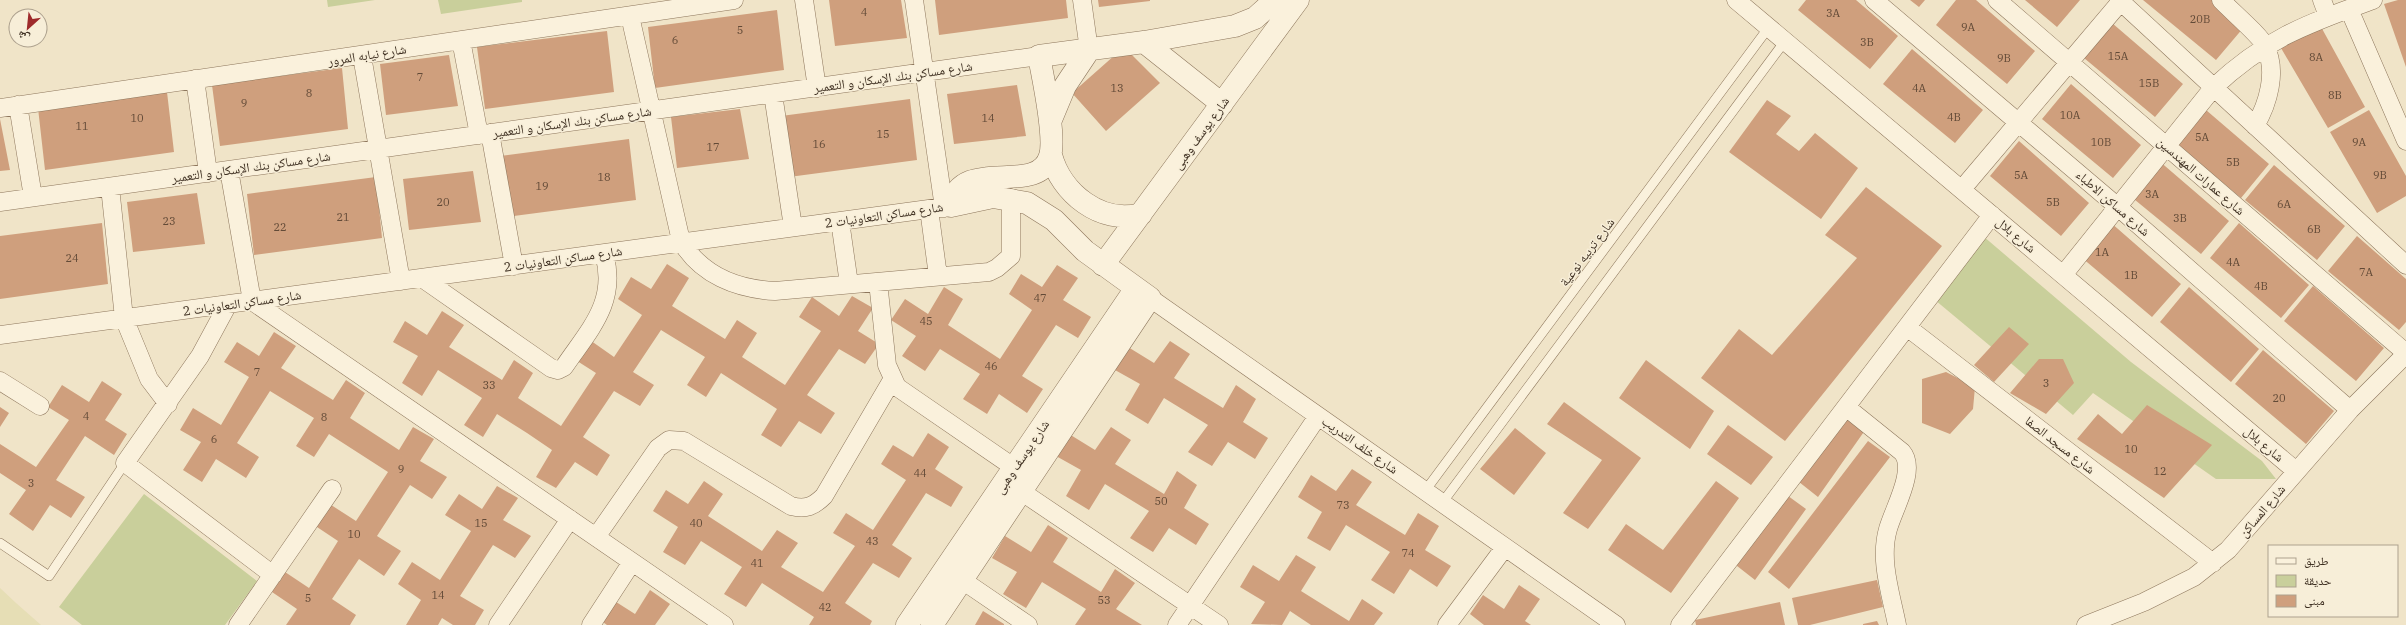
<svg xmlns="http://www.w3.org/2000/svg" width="2406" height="625" font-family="'IBM Plex Serif','Noto Naskh Arabic',serif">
<rect width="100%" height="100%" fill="#f0e4c8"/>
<path fill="#e6deb5" d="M0 588 16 603 41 625H0Z"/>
<path fill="#c9cf9b" d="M327 0H375L328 7Z
M438 0H522V2L441 14Z
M1983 236 2131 362 2262 461 2276 479H2216L2093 393 2073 415 1935 300Z
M144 494 257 581 225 625H82L59 607Z"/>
<path fill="#cf9f7d" d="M829 0H901L907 38 835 46Z
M935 0H1066L1068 18 939 35Z
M1098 0H1150V1L1099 7Z
M1806 0H1856L1898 36 1870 69 1798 10Z
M1910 0H1925L1919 7Z
M1956 0H1976L2035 51 2007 84 1936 25Z
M2025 0H2080L2057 27Z
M2143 0H2212L2244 27 2216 60Z
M2398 0H2406V67L2384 4Z
M777 10 784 70 655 88 648 27Z
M2112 23 2183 84 2155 117 2084 58Z
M2320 25 2365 107 2328 128 2281 48Z
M607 31 614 92 485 109 477 47Z
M1124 47 1160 83 1106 131 1072 93Z
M1912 49 1983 110 1955 143 1883 84Z
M449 55 458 106 386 115 380 64Z
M342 68 348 129 220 146 212 85Z
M2071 84 2141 145 2113 178 2042 119Z
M1017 85 1026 136 954 144 947 94Z
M167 92 174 152 45 170 38 108Z
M910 99 917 160 789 177 781 116Z
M1767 100 1791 116 1776 134 1799 151 1815 133 1858 168 1821 219 1729 152Z
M740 109 749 159 677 168 671 117Z
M2206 110 2269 164 2241 198 2177 144Z
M2369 110 2406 176V196L2377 213 2330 132Z
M0 119 10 170 0 171Z
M629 139 636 200 507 217 500 156Z
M2019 141 2089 203 2061 236 1990 176Z
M2158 160 2229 221 2201 254 2129 195Z
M2274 165 2345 226 2317 260 2245 200Z
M473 171 481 222 409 230 403 179Z
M376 177 382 238 254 255 247 194Z
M1866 187 1942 246 1785 441 1701 378 1739 329 1772 355 1857 258 1825 235Z
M197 193 205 244 133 252 127 202Z
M2110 222 2181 284 2152 317 2081 257Z
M102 223 108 284 0 299V236Z
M2239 223 2309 285 2281 318 2210 258Z
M2357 236 2406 279V322L2399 330 2328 271Z
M667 264 689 278 672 306 725 339 737 320 757 333 742 357 785 385 821 331 799 317 812 297 839 316 852 296 873 308 858 331 879 344 865 364 839 349 807 395 835 413 821 434 799 421 781 447 761 435 777 409 721 373 706 397 687 385 705 357 661 330 633 372 654 385 640 406 614 391 583 437 610 455 597 476 575 462 556 488 536 477 552 450 527 433 497 414 483 437 464 425 482 398 438 370 422 396 402 383 418 356 393 342 405 321 427 335 442 311 464 325 449 347 502 380 514 360 533 373 518 398 561 426 596 373 574 359 587 338 614 357 642 315 618 299 631 277 651 289Z
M1057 265 1078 278 1063 300 1091 317 1078 338 1056 325 1022 376 1043 389 1027 413 999 394 987 414 963 399 980 374 940 349 925 371 902 356 916 336 891 320 905 299 928 314 944 287 963 299 948 325 1000 359 1032 310 1009 294 1021 274 1042 287Z
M2313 286 2384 348 2356 381 2284 321Z
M2189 287 2259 349 2231 382 2160 322Z
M2009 327 2029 344 1994 382 1974 365Z
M274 332 296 346 281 368 333 400 346 380 365 393 350 418 399 450 413 427 434 439 420 461 447 477 432 499 410 485 377 536 401 551 384 576 359 559 332 599 356 615 350 625H286L297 609 272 592 285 572 309 588 338 541 314 525 328 503 356 521 388 472 329 434 314 457 296 446 314 418 270 391 237 443 259 457 246 478 216 459 202 482 183 470 201 442 180 430 193 408 221 425 249 377 224 362 237 342 259 356Z
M1170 341 1190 354 1174 378 1223 408 1236 385 1256 399 1243 422 1268 438 1255 459 1228 442 1212 466 1188 452 1208 425 1164 398 1148 424 1125 410 1140 384 1115 370 1128 347 1154 363Z
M2263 350 2334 411 2306 444 2235 384Z
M2039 359H2063L2074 383 2046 414 2010 393Z
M1646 360 1714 411 1690 449 1619 398Z
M1946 372 1975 387 1973 409 1950 434 1922 423V379Z
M102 381 122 394 105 420 127 434 114 455 85 436 56 480 85 497 71 518 50 505 33 531 9 514 26 490 0 473V444L36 467 69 420 48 407 62 385 89 402Z
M1564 402 1641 458 1588 529 1563 513 1602 460 1547 424Z
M2147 405 2212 445 2164 498 2077 439 2098 414 2122 434Z
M0 407 9 413 0 427Z
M1846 409 1868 426 1818 497 1794 478Z
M1728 425 1773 457 1751 485 1707 454Z
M1111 427 1131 440 1115 464 1164 494 1177 471 1197 485 1184 508 1209 524 1196 545 1169 528 1153 552 1130 538 1149 511 1105 484 1089 510 1066 496 1081 470 1056 456 1069 434 1095 450Z
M1515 428 1546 453 1514 495 1480 469Z
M928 433 949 447 935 469 963 487 951 507 926 493 892 545 912 558 899 578 873 563 845 603 872 621 870 625H809L814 617 762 583 746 607 724 594 742 567 701 541 685 565 663 552 678 527 653 511 666 490 688 504 704 481 723 494 708 516 762 551 777 530 798 543 781 567 823 592 855 546 833 533 846 513 873 530 906 480 881 464 893 445 913 457Z
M1868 441 1890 457 1789 589 1768 572Z
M1352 469 1372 482 1356 505 1405 535 1418 513 1439 526 1425 550 1451 566 1437 587 1410 569 1394 594 1371 580 1390 552 1346 525 1330 551 1307 538 1322 512 1298 497 1311 475 1336 491Z
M1716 481 1739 498 1671 593 1608 550 1626 524 1663 550Z
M497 486 518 498 503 520 531 536 515 558 493 545 460 596 484 610 475 625H453L442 618 438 625H406L421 600 398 584 412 562 440 580 471 531 445 515 459 494 482 509Z
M1784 493 1806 509 1755 580 1732 562Z
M1048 525 1068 538 1053 562 1101 592 1115 569 1135 583 1116 609 1142 625H1075L1086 609 1042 582 1026 608 1003 594 1017 572 992 558 1005 536 1031 552Z
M1296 555 1316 567 1301 591 1349 621 1362 599 1383 613 1374 625H1311L1290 611 1282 625 1251 624 1265 602 1240 587 1253 565 1279 581Z
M1877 580 1883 607 1810 625H1798L1792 598Z
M1519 585 1540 599 1525 621 1531 625H1484L1470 614 1483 595 1504 609Z
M650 590 670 604 655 625H607L600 620 613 600 635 614Z
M1780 602 1785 625H1696L1695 620Z
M983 611 1004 624V625H975Z
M1877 621 1879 625H1863V624Z"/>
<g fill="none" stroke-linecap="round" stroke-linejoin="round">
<defs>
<path id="service" d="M1425 491 1769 27
M1442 503 1785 41
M0 543 49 576 125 463"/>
<path id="minor" d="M804 0 817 88
M914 0 944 208
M1082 0 1089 50
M1736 0 2296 471
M1874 0 2118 207 2350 410
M1997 0 2406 353
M2119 0 2406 265
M2221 0C2230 10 2261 36 2265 46 2278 71 2268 104 2255 126
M2322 0 2328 16
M2349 9 2406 141
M630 16 681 241C701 275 737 289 775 291L989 272 997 268 1011 256V198
M461 40 479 135
M362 56 401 281
M195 79 208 173
M773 94 793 227
M18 105 33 197
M0 108 734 0
M490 133 514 266
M229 170 252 301 724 625
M110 187 124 318 149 379 168 404
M1962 189 2122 0
M0 202 1039 56
M929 209 938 276
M840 221 849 284
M2063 275 2213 88C2266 38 2307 24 2373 0
M422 278 551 368 558 370 564 367C589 330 618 302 604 254
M878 282 887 365 897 387 1025 475
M1150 298 1616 625
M227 306 200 356 125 463 273 575
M1907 327 2213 563
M0 335 951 206
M0 381 40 406
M1846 407 1902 452C1917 469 1894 508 1888 529 1879 560 1891 594 1897 625
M1022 492 1219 625
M596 537 658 448 669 440 684 441 791 506C806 510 814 506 824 496L892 380
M962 580 1028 625
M238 625 332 489
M498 625 570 519
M591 625 632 562
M1177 625 1318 416
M1447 625 1505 547
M1680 625 1992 215
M2086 625 2144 602 2194 577 2228 550 2350 410 2406 354"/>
<path id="tertiary" d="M1144 42 1222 104
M1050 122 1065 86 1089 50
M1051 155C1061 193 1101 225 1141 214
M1103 265 1298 0
M907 625 1136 288
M932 625 1150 298 1085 251 1054 220 1027 203 993 197 951 206C961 154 1038 198 1050 156 1056 136 1043 79 1039 56L1144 42 1235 26 1255 18 1275 0"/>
</defs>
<use href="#service" stroke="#8d765c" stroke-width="10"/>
<use href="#minor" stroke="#8d765c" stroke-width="19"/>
<use href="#tertiary" stroke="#8d765c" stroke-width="23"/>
<use href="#service" stroke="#faf1dc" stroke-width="9"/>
<use href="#minor" stroke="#faf1dc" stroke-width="18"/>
<use href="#tertiary" stroke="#faf1dc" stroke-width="22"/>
</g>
<g text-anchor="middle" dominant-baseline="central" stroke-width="3" stroke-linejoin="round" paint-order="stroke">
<g font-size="11" fill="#624a37">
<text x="864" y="12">4</text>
<text x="1833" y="13">3A</text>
<text x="2200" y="19">20B</text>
<text x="1968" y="27">9A</text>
<text x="740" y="30">5</text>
<text x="675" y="40">6</text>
<text x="1867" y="42">3B</text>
<text x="2118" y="56">15A</text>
<text x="2316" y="57">8A</text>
<text x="2004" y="58">9B</text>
<text x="420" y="77">7</text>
<text x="2149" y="83">15B</text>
<text x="1117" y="88">13</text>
<text x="1919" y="88">4A</text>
<text x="309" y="93">8</text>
<text x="2335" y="95">8B</text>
<text x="244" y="103">9</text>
<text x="2070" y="115">10A</text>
<text x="1954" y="117">4B</text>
<text x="137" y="118">10</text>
<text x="988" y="118">14</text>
<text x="82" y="126">11</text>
<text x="883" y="134">15</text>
<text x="2202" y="137">5A</text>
<text x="2101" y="142">10B</text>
<text x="2359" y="142">9A</text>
<text x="819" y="144">16</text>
<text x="713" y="147">17</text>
<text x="2233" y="162">5B</text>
<text x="2021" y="175">5A</text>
<text x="2380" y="175">9B</text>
<text x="604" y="177">18</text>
<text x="542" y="186">19</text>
<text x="2152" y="194">3A</text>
<text x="443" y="202">20</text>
<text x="2053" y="202">5B</text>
<text x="2284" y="204">6A</text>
<text x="343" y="217">21</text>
<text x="2180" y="218">3B</text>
<text x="169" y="221">23</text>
<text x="280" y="227">22</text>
<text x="2314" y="229">6B</text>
<text x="2102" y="252">1A</text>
<text x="72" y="258">24</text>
<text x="2233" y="262">4A</text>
<text x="2366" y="272">7A</text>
<text x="2131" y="275">1B</text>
<text x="2261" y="286">4B</text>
<text x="1040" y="298">47</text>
<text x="926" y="321">45</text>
<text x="991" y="366">46</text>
<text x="257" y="372">7</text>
<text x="2046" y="383">3</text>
<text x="489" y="385">33</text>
<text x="2279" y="398">20</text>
<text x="86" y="416">4</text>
<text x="324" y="417">8</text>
<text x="214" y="439">6</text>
<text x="2131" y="449">10</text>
<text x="401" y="469">9</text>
<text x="2160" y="471">12</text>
<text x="920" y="473">44</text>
<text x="31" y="483">3</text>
<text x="1161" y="501">50</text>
<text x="1343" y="505">73</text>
<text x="481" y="523">15</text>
<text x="696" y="523">40</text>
<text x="354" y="534">10</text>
<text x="872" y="541">43</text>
<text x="1408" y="553">74</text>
<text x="757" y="563">41</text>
<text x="438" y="595">14</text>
<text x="308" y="598">5</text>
<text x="1104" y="600">53</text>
<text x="825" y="607">42</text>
</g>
<g font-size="13" fill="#3d2e20" stroke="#f7eed8">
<text transform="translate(367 55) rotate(-9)">شارع نيابه المرور</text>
<text transform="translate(893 77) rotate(-8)">شارع مساكن بنك الإسكان و التعمير</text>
<text transform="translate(572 122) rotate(-8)">شارع مساكن بنك الإسكان و التعمير</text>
<text transform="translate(1201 133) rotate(-54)">شارع يوسف وهبى</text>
<text transform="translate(251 167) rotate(-8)">شارع مساكن بنك الإسكان و التعمير</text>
<text transform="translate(2201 176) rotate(41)">شارع عمارات المهندسين</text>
<text transform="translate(2113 203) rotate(41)">شارع مساكن الاطباء</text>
<text transform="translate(884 215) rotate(-8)">شارع مساكن التعاونيات 2</text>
<text transform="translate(2016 235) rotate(40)">شارع بلال</text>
<text transform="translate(1587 252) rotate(-53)">شارع تربيه نوعية</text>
<text transform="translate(563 259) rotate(-8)">شارع مساكن التعاونيات 2</text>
<text transform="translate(242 303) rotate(-8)">شارع مساكن التعاونيات 2</text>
<text transform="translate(2264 444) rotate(40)">شارع بلال</text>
<text transform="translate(1360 445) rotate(35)">شارع خلف التدريب</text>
<text transform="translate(2060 445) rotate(38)">شارع مسجد الصفا</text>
<text transform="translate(1022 457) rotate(-56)">شارع يوسف وهبى</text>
<text transform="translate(2262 511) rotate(-50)">شارع المساكن</text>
</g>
</g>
<rect x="2268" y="545" width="130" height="72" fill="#f7eed8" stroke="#ada18e"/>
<rect x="2276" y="558" width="20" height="6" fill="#faf1dc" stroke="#ada18e"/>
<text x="2304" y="565" font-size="12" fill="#3d2e20">طريق</text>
<rect x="2276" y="575" width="20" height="12" fill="#c9cf9b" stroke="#ada18e"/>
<text x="2304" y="585" font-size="12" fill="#3d2e20">حديقة</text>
<rect x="2276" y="595" width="20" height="12" fill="#cf9f7d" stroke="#ada18e"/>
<text x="2304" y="605" font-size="12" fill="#3d2e20">مبنى</text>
<g transform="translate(28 28) rotate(207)"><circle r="19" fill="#f7eed8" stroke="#ada18e"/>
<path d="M0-3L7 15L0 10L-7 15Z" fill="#9e2a2b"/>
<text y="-6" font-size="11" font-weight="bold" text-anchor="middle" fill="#3d2e20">ش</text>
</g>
</svg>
